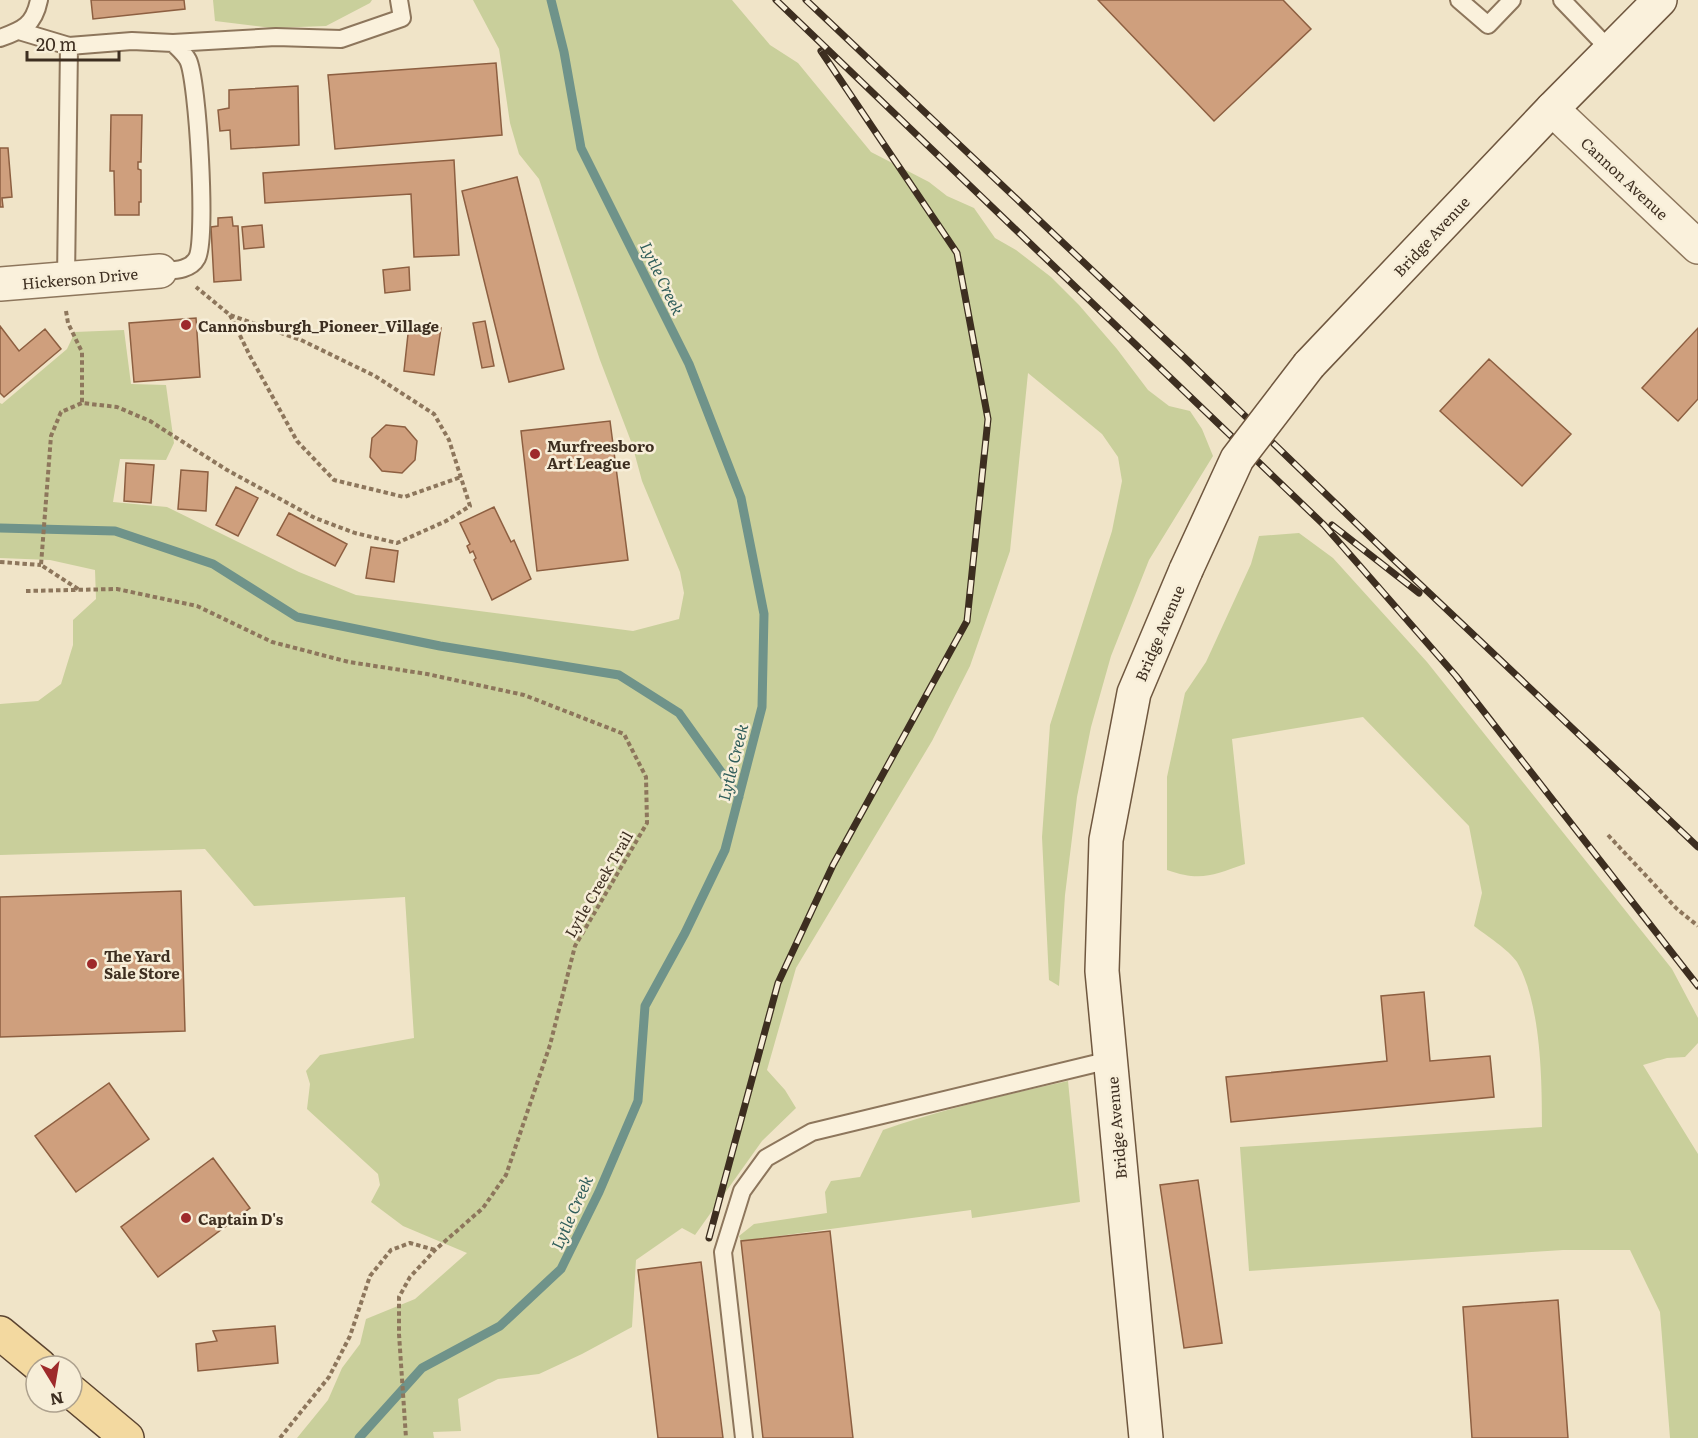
<svg xmlns="http://www.w3.org/2000/svg" width="1698" height="1438" font-family="Literata,serif">
<rect width="100%" height="100%" fill="#f0e4c8"/>
<path fill="#c9cf9b" d="M213 0H372L370 3 326 26 272 28 215 21Z
M473 0H732L770 45 798 63 871 152 929 182 947 196 974 208 995 238 1016 250 1051 277 1079 305 1117 349 1148 390 1169 406 1190 411 1202 429 1213 456 1149 560 1111 656 1091 727 1077 797 1065 895 1059 986 1049 980 1042 837 1050 725 1112 531 1122 481 1118 457 1102 434 1028 373 1010 551 970 666 932 741 796 968 767 1070 785 1090 796 1108 762 1141 695 1235 682 1228 636 1260 632 1327 582 1354 539 1374 498 1379 458 1399 461 1431 433 1432 434 1438H297L328 1400 342 1368 360 1344 366 1319 415 1299 467 1253 403 1226 371 1202 380 1185 378 1174 307 1109 310 1084 306 1071 320 1055 414 1038 405 897 254 906 205 849 0 855V704L38 701 61 684 73 645V620L96 599 95 570 50 560 0 558V403L2 404 67 349 75 332 124 330 131 384 166 385 174 443 166 460 120 459 113 502 167 507 299 572 356 595 633 631 679 619 684 593 680 572 642 481 632 444 600 360 539 179 519 154 510 123 499 49Z
M1299 533 1333 558 1427 662 1672 969 1698 1018V1043L1685 1057 1667 1058 1643 1065 1698 1154V1438H1670L1660 1312 1630 1250H1563L1249 1271 1240 1147 1542 1127C1542 1079 1541 1004 1517 962 1509 950 1486 935 1474 926L1482 893 1469 826 1363 717 1232 739 1245 864C1213 875 1201 882 1167 870V777L1185 693 1206 662 1251 564 1259 536Z
M1068 1081 1080 1202 972 1218 971 1210 741 1241 739 1236 754 1224 827 1213 825 1192 831 1181 860 1177 883 1130C944 1109 1005 1095 1068 1081Z"/>
<g fill="none" stroke-linecap="round" stroke-linejoin="round">
<path stroke="#6f938a" stroke-width="9" d="M0 528 115 531 213 564 297 617 440 646 619 675 679 713 739 797
M359 1438 422 1368 500 1326 561 1269 599 1192 638 1101 645 1006 685 933 725 850 762 707 764 614 741 498 689 364 581 148 564 52 551 0"/>
</g>
<path fill="#cf9f7d" stroke="#8d5f41" stroke-width="1.5" d="M91 0H184L185 9 93 19Z
M1098 0H1283L1311 29 1214 121Z
M496 63 502 135 335 149 328 75Z
M298 86 299 145 231 149 230 130 220 131 218 110 229 108V90Z
M111 115H142L141 162H138V169L141 170V202H139V215H115L114 171H110Z
M0 148H8L12 197 2 198 3 207H0Z
M454 160 459 255 414 257 411 194 265 203 263 173Z
M517 177 564 369 509 382 462 191Z
M232 217 233 226H238L241 280 214 282 211 227 218 226V218Z
M262 225 264 247 244 249 242 227Z
M409 267 410 290 385 293 383 270Z
M196 318 200 377 134 382 129 323Z
M485 321 494 366 482 368 473 323Z
M409 325 441 328 434 375 404 371Z
M0 326 19 351 45 329 61 349 4 397 0 393Z
M1698 328V399L1678 421 1642 388Z
M1489 359 1571 434 1522 486 1440 411Z
M610 421 628 560 537 571 521 431Z
M386 425 405 427 417 441 415 460 402 473 382 471 370 457 372 438Z
M126 463 154 465 151 503 124 501Z
M181 470 208 472 206 511 178 509Z
M236 487 258 498 238 536 216 525Z
M494 507 511 542 514 540 531 579 492 600 474 560 476 558 473 551 470 553 467 546 470 544 460 523Z
M289 513 347 544 335 566 277 535Z
M371 547 398 551 394 582 366 578Z
M181 891 185 1031 0 1037V897Z
M1424 992 1430 1061 1490 1056 1494 1097 1231 1122 1226 1077 1387 1061 1381 996Z
M109 1083 149 1139 76 1192 35 1136Z
M213 1158 250 1208 158 1277 121 1227Z
M1198 1180 1222 1343 1184 1348 1160 1185Z
M830 1231 853 1438H763L741 1241Z
M701 1262 723 1438H658L638 1270Z
M1558 1300 1568 1438H1472L1463 1307Z
M275 1326 278 1363 198 1371 196 1344 217 1341 213 1331Z"/>
<g fill="none" stroke-linecap="round" stroke-linejoin="round">
<defs>
<path id="lane" d="M1459 0 1488 25 1512 0
M1562 0 1610 50
M19 31 69 46 132 41 173 43 276 37 341 39 402 18 399 0
M0 38C23 30 34 25 39 0
M160 271C173 270 190 271 197 258 207 239 198 80 188 60 185 54 178 48 173 43
M66 279 69 46
M744 1438 723 1252 742 1191 766 1158 812 1132 1110 1060"/>
<path id="street" d="M1552 109 1698 247
M0 284 160 271"/>
<path id="secondary" d="M1309 365 1552 109 1660 0
M1146 1438 1102 971 1106 840 1134 693 1186 570"/>
<path id="primary" d="M0 1333 40 1366
M72 1392 127 1438"/>
</defs>
<use href="#lane" stroke="#8d765c" stroke-width="20"/>
<use href="#street" stroke="#8d765c" stroke-width="36"/>
<use href="#secondary" stroke="#6f573f" stroke-width="36"/>
<use href="#primary" stroke="#5b4430" stroke-width="36"/>
<path stroke="#8d765c" stroke-width="4" stroke-dasharray="4.5 3" stroke-linecap="butt" d="M66 311 68 323 82 352V403
M230 315 250 356 297 441 334 480 404 497 461 477
M0 562 41 565
M78 589 41 565 51 436 61 412 82 403 117 407 150 421 227 470 315 518 355 533 397 543 446 521 470 506 449 440 434 414 375 376 301 340 230 315 196 287
M26 591 117 589 197 606 272 642 349 662 427 674 524 695 624 734 646 777 647 823 575 946 550 1045 506 1175 483 1208 435 1250 410 1277 399 1297V1334L406 1438
M1608 835 1677 909 1698 926
M280 1438 329 1377 350 1336 370 1276 391 1250 410 1243 435 1250"/>
<use href="#lane" stroke="#faf1dc" stroke-width="16"/>
<use href="#street" stroke="#faf1dc" stroke-width="33"/>
<use href="#secondary" stroke="#faf1dc" stroke-width="33"/>
<use href="#primary" stroke="#f3d9a0" stroke-width="33"/>
<defs>
<path id="rail" d="M776 0 1324 525 1456 676 1698 986
M806 0 1185 358 1388 554 1698 847
M1332 525 1419 593
M709 1238 778 983 833 865 967 621 988 419 957 253 821 51"/>
</defs>
<use href="#rail" stroke="#3d2e20" stroke-width="7"/>
<use href="#rail" stroke="#f7eed8" stroke-width="4.5" stroke-dasharray="14" stroke-linecap="butt"/>
<defs>
<path id="secondary-bridge" d="M1186 570 1237 459 1309 365"/>
</defs>
<use href="#secondary-bridge" stroke="#6f573f" stroke-width="36" stroke-linecap="butt"/>
<use href="#secondary-bridge" stroke="#faf1dc" stroke-width="33"/>
</g>
<g fill="#9e2a2b" stroke="#f7eed8" stroke-width="2">
<circle cx="186" cy="325" r="6"/>
<circle cx="535" cy="454" r="6"/>
<circle cx="92" cy="964" r="6"/>
<circle cx="186" cy="1218" r="6"/>
</g>
<g text-anchor="middle" dominant-baseline="central" stroke-width="5" stroke-linejoin="round" paint-order="stroke">
<g font-size="15" fill="#3d2e20" stroke="#f7eed8">
<text transform="translate(1625 178) rotate(43)">Cannon Avenue</text>
<text transform="translate(1431 236) rotate(-47)">Bridge Avenue</text>
<text transform="translate(80 278) rotate(-5)">Hickerson Drive</text>
<text transform="translate(1159 633) rotate(-67)">Bridge Avenue</text>
<text transform="translate(598 884) rotate(-60)">Lytle Creek Trail</text>
<text transform="translate(1116 1128) rotate(-95)">Bridge Avenue</text>
</g>
<g font-size="15" font-weight="bold" fill="#3d2e20" stroke="#f7eed8" text-anchor="start">
<text x="198" y="325">Cannonsburgh_Pioneer_Village</text>
<text x="547" y="445">Murfreesboro<tspan x="547" dy="17">Art League</tspan></text>
<text x="104" y="955">The Yard<tspan x="104" dy="17">Sale Store</tspan></text>
<text x="198" y="1218">Captain D's</text>
</g>
<g font-size="16" font-style="italic" fill="#2f5d5a" stroke="#f7eed8">
<text transform="translate(663 278) rotate(64)">Lytle Creek</text>
<text transform="translate(732 762) rotate(-76)">Lytle Creek</text>
<text transform="translate(571 1212) rotate(-66)">Lytle Creek</text>
</g>
</g>
<g transform="translate(54 1384) rotate(169)"><circle r="28" fill="#f7eed8" stroke="#ada18e" stroke-width="1.5"/>
<path d="M0-4.5L10 22L0 15L-10 22Z" fill="#9e2a2b"/>
<text y="-9" font-size="16" font-weight="bold" text-anchor="middle" fill="#3d2e20">N</text>
</g>
<path d="M27 51v9h92v-9" fill="none" stroke="#3d2e20" stroke-width="3"/>
<text x="36" y="51" font-size="18" fill="#3d2e20" stroke="#f7eed8" stroke-width="4.5" paint-order="stroke">20 m</text>
</svg>
